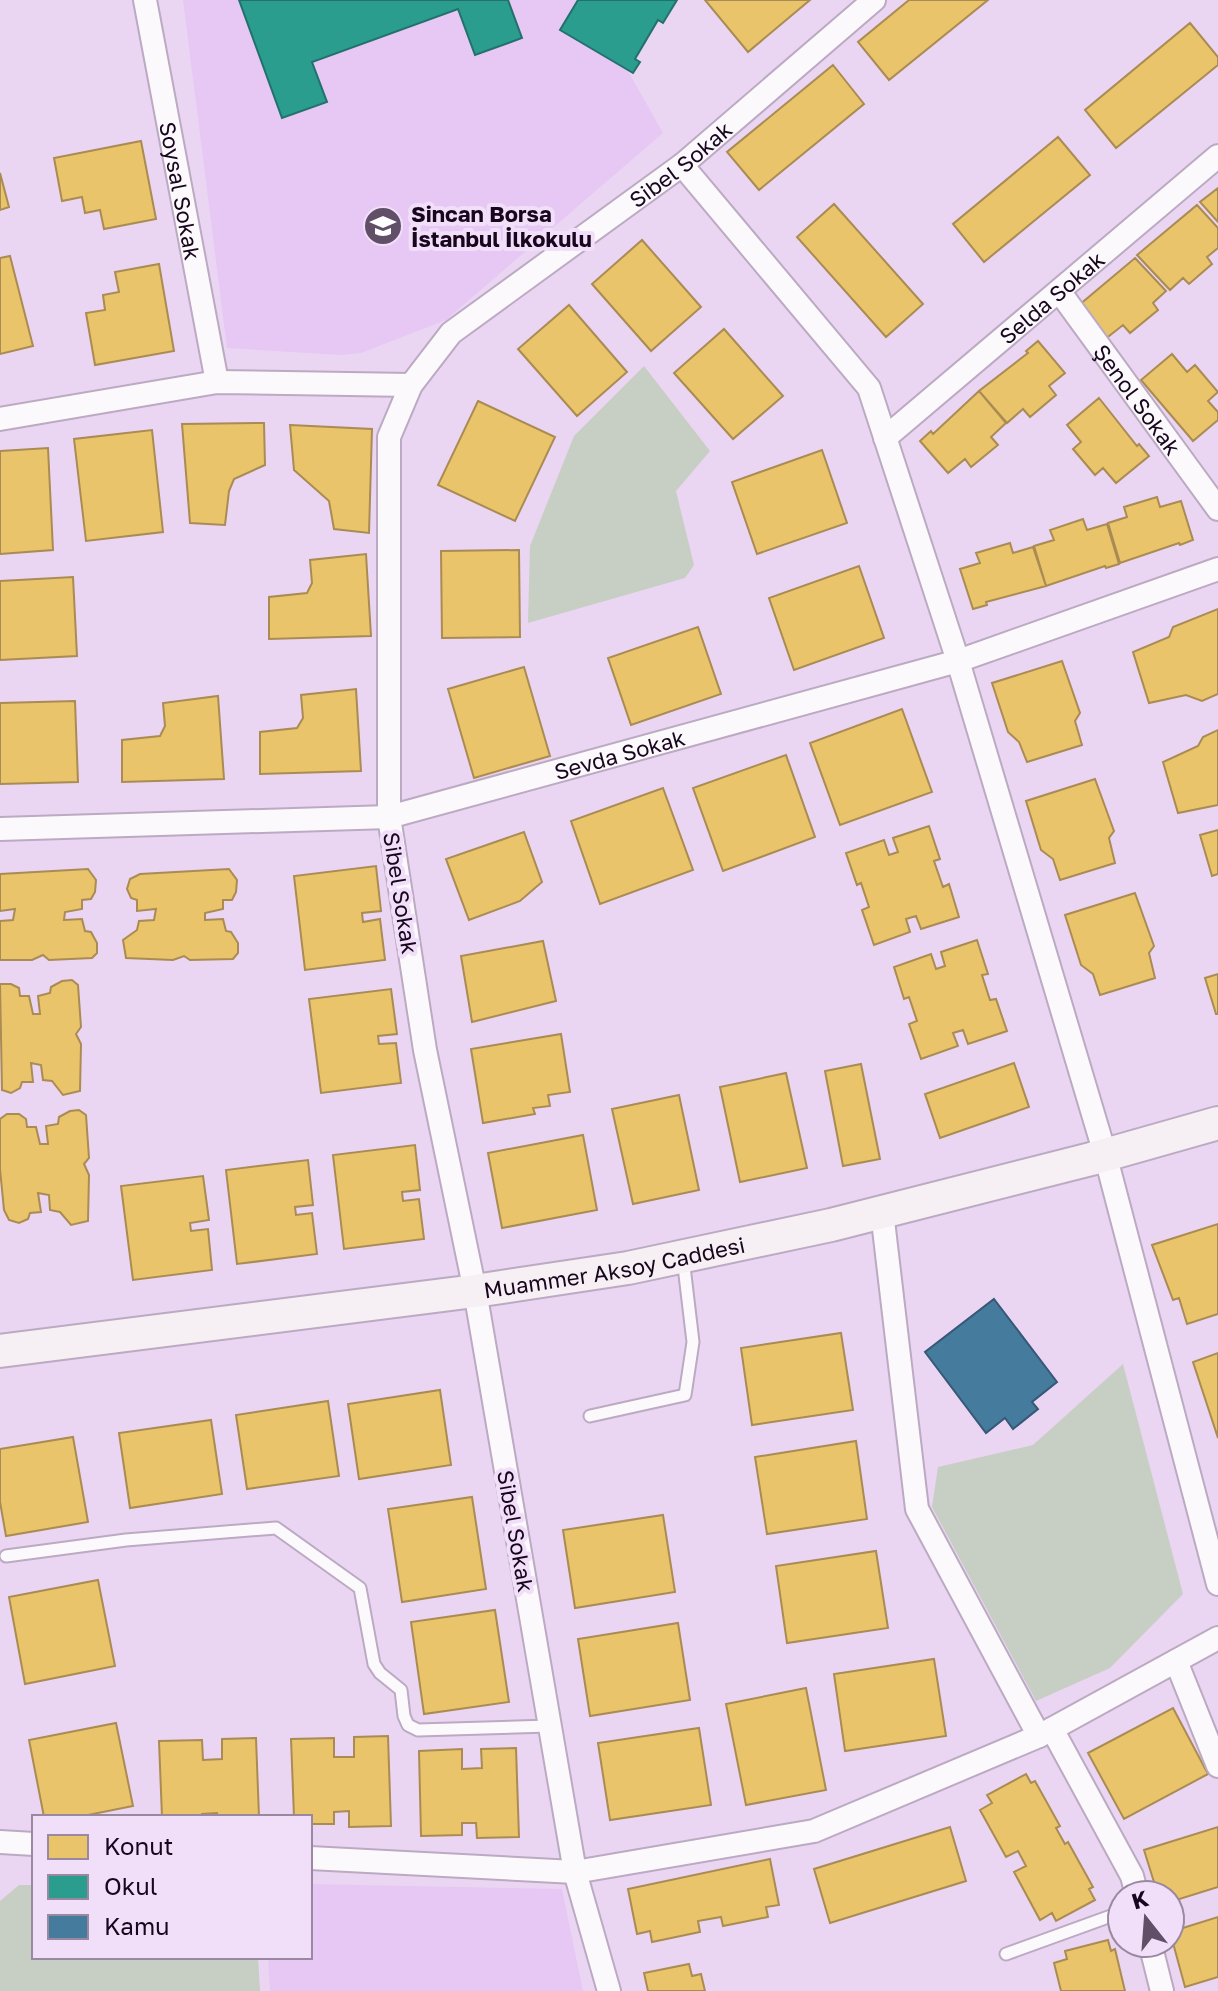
<svg xmlns="http://www.w3.org/2000/svg" width="1218" height="1991" font-family="'Golos Text',sans-serif">
<rect width="100%" height="100%" fill="#ead6f2"/>
<path fill="#e7c8f4" d="M183 0H588L663 133 446 320 361 353 341 355 227 348Z
M310 1884 562 1889 583 1991H270L268 1957H310Z"/>
<path fill="#c7cec3" d="M644 366 710 451 676 491 694 565 685 578 528 623 530 546 574 436Z
M1123 1364 1183 1594 1110 1668 1036 1701 932 1507 938 1467 1033 1445Z
M19 1885H34V1957H258L260 1991H0V1901Z"/>
<path fill="#e9c46a" stroke="#aa8b53" stroke-width="2" d="M705 0H810L748 52Z
M909 0H988L889 80 858 42Z
M1190 23 1218 57V65L1116 148 1085 110Z
M833 65 864 104 759 190 727 152Z
M1058 137 1090 175 984 262 953 224Z
M141 141 156 219 104 229 100 210 85 213 82 197 62 201 54 158Z
M0 173 9 207 0 210Z
M1218 188V222L1200 202Z
M834 204 923 304 886 337 797 237Z
M1197 205 1218 228V248L1207 257 1212 264 1189 284 1183 278 1170 290 1137 255Z
M642 240 701 307 651 351 592 284Z
M10 256 33 346 0 354V258Z
M1135 258 1166 291 1153 303 1158 310 1130 333 1123 325 1104 340 1078 306Z
M159 264 174 351 95 365 86 313 105 310 103 295 119 292 115 272Z
M569 305 627 372 577 416 518 349Z
M724 329 783 396 733 439 674 373Z
M1038 341 1065 373 1049 386 1056 395 1030 417 1023 409 1007 423 979 391 1028 353 1026 351Z
M1172 354 1187 372 1195 365 1218 392 1208 401 1218 412V420L1193 441 1141 380Z
M979 391 1006 423 991 437 998 445 971 467 965 459 948 473 920 441 931 431 933 434Z
M1099 398 1137 446 1139 444 1149 456 1116 483 1103 468 1095 475 1073 449 1081 442 1067 425Z
M478 401 555 437 515 521 438 485Z
M264 423 265 465 234 479 229 491 225 525 190 523 182 424Z
M290 425 372 429 369 533 334 529 329 501 294 470Z
M152 430 163 532 86 541 74 439Z
M48 448 53 550 0 554V451Z
M822 450 847 523 757 554 732 482Z
M1157 497 1160 507 1181 501 1193 540 1180 545 1179 543 1120 563 1108 523 1127 517 1124 507Z
M1083 519 1087 530 1107 524 1119 564 1106 568 1105 566 1046 586 1034 546 1054 540 1050 530Z
M1010 543 1013 553 1033 547 1046 586 986 602 987 605 973 609 960 569 980 563 976 553Z
M519 550 520 637 442 638 441 551Z
M366 554 371 636 269 639V597L307 593 312 583 310 560Z
M859 566 884 638 794 670 769 598Z
M73 577 77 656 0 660V581Z
M1218 609V694L1202 701 1186 695 1149 703 1133 652 1169 637 1173 627Z
M698 627 721 694 631 725 608 658Z
M1062 661 1080 713 1075 721 1082 745 1027 762 1019 742 1008 732 992 683Z
M524 667 550 756 474 778 448 689Z
M356 689 361 771 260 774V732L297 728 303 718 301 695Z
M218 696 224 779 122 782V740L160 736 165 726 163 703Z
M75 701 78 782 0 784V703Z
M902 709 932 792 840 825 810 743Z
M1218 730V805L1178 813 1163 762 1198 746 1203 737Z
M786 755 815 837 723 871 693 788Z
M1095 779 1114 831 1109 838 1115 863 1060 880 1053 859 1041 850 1026 801Z
M663 788 693 870 600 904 571 821Z
M929 826 940 859 934 861 943 887 949 884 959 917 921 929 916 916 906 919 910 932 874 945 862 910 869 907 861 883 857 885 846 853 884 840 889 855 898 852 893 838Z
M1218 830V874L1212 876 1200 835Z
M524 832 542 882 520 901 469 920 446 859Z
M376 866 381 911 362 913 363 922 380 919 385 960 305 970 294 876Z
M88 869 96 880 95 892 91 899 82 900V909L65 912 64 920 82 919 85 931 91 932 97 943V953L92 958 49 960 43 955 32 960H0V921L13 920 15 909 0 911V874Z
M229 869 237 880 236 892 232 900H223V909L205 913V920L223 919 226 931 231 932 238 943V953L233 959 190 960 184 956 173 960 126 958 123 940 137 930 139 921 154 920 156 909 137 911V900L131 898 127 889 130 879 140 874Z
M1135 893 1154 946 1149 953 1155 978 1100 995 1093 974 1081 965 1065 915Z
M977 940 988 974 982 975 990 1000 996 999 1007 1031 968 1044 963 1030 953 1033 958 1046 921 1059 909 1024 917 1021 909 997 904 999 894 967 931 954 936 969 945 966 941 952Z
M543 941 556 1001 472 1022 461 956Z
M1218 974V1014H1216L1205 978Z
M72 980 78 985 81 1027 76 1034 81 1044 80 1091 63 1095 52 1081 43 1080 41 1065 31 1063 33 1082H22L20 1088 11 1093 2 1090 0 984H11L19 988 20 996H29L33 1014H40L38 996 50 993 51 987 62 981Z
M391 989 397 1034 378 1036 379 1044 396 1043 401 1083 321 1093 309 999Z
M561 1034 570 1092 548 1095 550 1106 533 1108 535 1114 483 1123 471 1049Z
M1014 1063 1029 1107 940 1138 925 1094Z
M861 1064 880 1159 843 1166 825 1071Z
M786 1073 807 1168 740 1182 720 1087Z
M679 1095 699 1190 633 1204 612 1109Z
M79 1110 86 1115 89 1158 84 1164 89 1175 88 1221 71 1225 60 1212 50 1210 49 1195 38 1193 41 1212 30 1213 28 1219 19 1223 9 1220 4 1210 0 1169V1119L7 1114H19L26 1119 27 1127H36L40 1144H48L46 1126 58 1124 59 1117 70 1111Z
M583 1135 597 1210 502 1228 488 1153Z
M415 1145 420 1190 402 1192 403 1201 419 1199 424 1239 344 1249 333 1155Z
M308 1160 313 1205 295 1207 296 1215 312 1213 317 1254 237 1264 226 1170Z
M203 1176 209 1220 190 1223 191 1231 208 1229 212 1270 133 1280 121 1186Z
M1218 1224V1314L1187 1324 1179 1298 1173 1300 1152 1245Z
M841 1333 853 1410 752 1425 741 1348Z
M1218 1353V1438L1193 1362Z
M440 1390 451 1465 359 1479 348 1404Z
M328 1401 339 1476 247 1489 236 1415Z
M211 1420 222 1494 130 1508 119 1433Z
M73 1437 88 1522 6 1536 0 1502V1449Z
M856 1441 867 1519 767 1534 755 1457Z
M472 1497 486 1589 402 1602 388 1509Z
M663 1515 675 1592 575 1608 563 1530Z
M876 1551 888 1628 787 1643 776 1566Z
M98 1580 115 1666 25 1684 9 1597Z
M495 1610 509 1702 424 1714 411 1622Z
M678 1623 690 1700 590 1716 578 1639Z
M934 1659 946 1736 845 1751 834 1674Z
M806 1688 826 1790 746 1805 726 1704Z
M1173 1708 1208 1774 1124 1819 1088 1753Z
M116 1723 133 1806 78 1817H44L29 1740Z
M699 1728 711 1805 610 1820 598 1743Z
M388 1736 391 1826 349 1827V1811L334 1812V1824H310V1817H294L291 1739 334 1738V1757H354V1737Z
M256 1738 259 1817H217V1813L202 1814V1817H162L159 1741 202 1740 203 1760 222 1759V1739Z
M516 1748 519 1837 477 1838 476 1823H462V1835L421 1836 419 1751 462 1749V1769L482 1768 481 1749Z
M1026 1774 1031 1783 1035 1781 1060 1826 1056 1828 1065 1844 1068 1842 1093 1887 1089 1889 1095 1900 1056 1921 1052 1913 1040 1920 1014 1872 1026 1866 1018 1851 1006 1857 980 1810 992 1803 987 1795Z
M950 1827 966 1881 830 1923 814 1869Z
M1218 1827V1887L1170 1902V1895H1158L1144 1850Z
M770 1859 779 1905 766 1907 768 1917 723 1926 721 1917 698 1921 700 1932 652 1942 650 1931 637 1934 628 1889Z
M1218 1917V1977L1185 1987 1170 1932Z
M1108 1940 1111 1951 1115 1949 1125 1991H1061L1054 1963 1067 1959 1065 1951Z
M689 1964 692 1976 701 1974 705 1991H648L644 1973Z"/>
<path fill="#2a9d8f" stroke="#24706d" stroke-width="2" d="M239 0H508L522 38 475 55 458 9 312 62 327 102 282 118Z
M578 0H677L663 23 658 20 635 59 640 62 633 73 560 30Z"/>
<path fill="#457b9d" stroke="#375877" stroke-width="2" d="M994 1299 1057 1382 1032 1402 1038 1409 1013 1429 1005 1418 986 1433 925 1352Z"/>
<g fill="none" stroke-linecap="round" stroke-linejoin="round">
<defs>
<path id="lane" d="M590 1416 685 1395 693 1342 683 1258
M6 1556 126 1540 276 1528 360 1588 374 1664 380 1673 401 1690 404 1716 408 1725 418 1730 550 1726
M1006 1954 1122 1912"/>
<g id="street">
<path id="s1" d="M145 0 217 382"/>
<path d="M682 165 869 388 958 661 1105 1154 1218 1584"/>
<path id="s2" d="M1059 291 1218 509"/>
<path d="M0 419 217 382 411 385"/>
<path id="s3" d="M885 438 1218 156"/>
<path id="s4" d="M0 829 389 817 958 661 1218 569"/>
<path d="M882 1212 917 1509 1039 1736"/>
<path d="M1176 1661 1218 1766"/>
<path d="M1052 1729 1132 1876 1137 1895"/>
<path d="M0 1842 34 1844"/>
<path d="M310 1858 575 1872 814 1831 1039 1736 1218 1638"/>
<path d="M1150 1943 1162 1991"/>
<path id="s5" d="M609 1991 575 1872 475 1291 425 1050 389 817V437L411 385 451 333 682 165 874 0"/>
</g>
<g id="secondary">
<path id="s6" d="M0 1351 475 1291 628 1268 831 1225 1091 1159 1218 1123"/>
</g>
</defs>
<use href="#lane" stroke="#bbaac2" stroke-width="15"/>
<use href="#street" stroke="#bbaac2" stroke-width="26"/>
<use href="#secondary" stroke="#bbaac2" stroke-width="36"/>
<use href="#lane" stroke="#fcf9fd" stroke-width="11"/>
<use href="#street" stroke="#fcf9fd" stroke-width="22"/>
<use href="#secondary" stroke="#f6eff4" stroke-width="32"/>
</g>
<defs>
<symbol id="school-disc" viewBox="-11 -11 22 22"><circle r="9.5" fill="#614f68" stroke="#f1dff9"/><path d="M0-5L7-2L0 1L-7-2ZM-4 1L0 2.5L4 1V4Q0 6-4 4Z" fill="#fff"/></symbol>
</defs>
<g fill-rule="evenodd">
<use href="#school-disc" x="361" y="204" width="44" height="44"/>
</g>
<g text-anchor="middle" dominant-baseline="central" stroke-width="8" stroke-linejoin="round" paint-order="stroke">
<g font-size="22" fill="#17061d" stroke="#f1dff9">
<text stroke="none"><textPath href="#s5" startOffset="1982">Sibel Sokak</textPath></text>
<text stroke="none"><textPath href="#s1" startOffset="194">Soysal Sokak</textPath></text>
<text stroke="none"><textPath href="#s3" startOffset="218">Selda Sokak</textPath></text>
<text stroke="none"><textPath href="#s2" startOffset="134">Şenol Sokak</textPath></text>
<text stroke="none"><textPath href="#s4" startOffset="628">Sevda Sokak</textPath></text>
<text transform="translate(401 893) rotate(81)">Sibel Sokak</text>
<text stroke="none"><textPath href="#s6" startOffset="620">Muammer Aksoy Caddesi</textPath></text>
<text transform="translate(516 1531) rotate(80)">Sibel Sokak</text>
</g>
<g font-size="22" font-weight="bold" fill="#17061d" stroke="#f1dff9" text-anchor="start">
<text x="411" y="213">Sincan Borsa<tspan x="411" dy="25">İstanbul İlkokulu</tspan></text>
</g>
</g>
<rect x="32" y="1815" width="280" height="144" fill="#f1dff9" stroke="#9a88a1" stroke-width="2"/>
<rect x="48" y="1835" width="40" height="24" fill="#e9c46a" stroke="#9a88a1" stroke-width="2"/>
<text x="104" y="1855" font-size="24" fill="#17061d">Konut</text>
<rect x="48" y="1875" width="40" height="24" fill="#2a9d8f" stroke="#9a88a1" stroke-width="2"/>
<text x="104" y="1895" font-size="24" fill="#17061d">Okul</text>
<rect x="48" y="1915" width="40" height="24" fill="#457b9d" stroke="#9a88a1" stroke-width="2"/>
<text x="104" y="1935" font-size="24" fill="#17061d">Kamu</text>
<g transform="translate(1146 1919) rotate(343)"><circle r="38" fill="#f1dff9" stroke="#9a88a1" stroke-width="2"/>
<path d="M0-6L14 30L0 20L-14 30Z" fill="#614f68"/>
<text y="-12" font-size="22" font-weight="bold" text-anchor="middle" fill="#17061d">K</text>
</g>
</svg>
